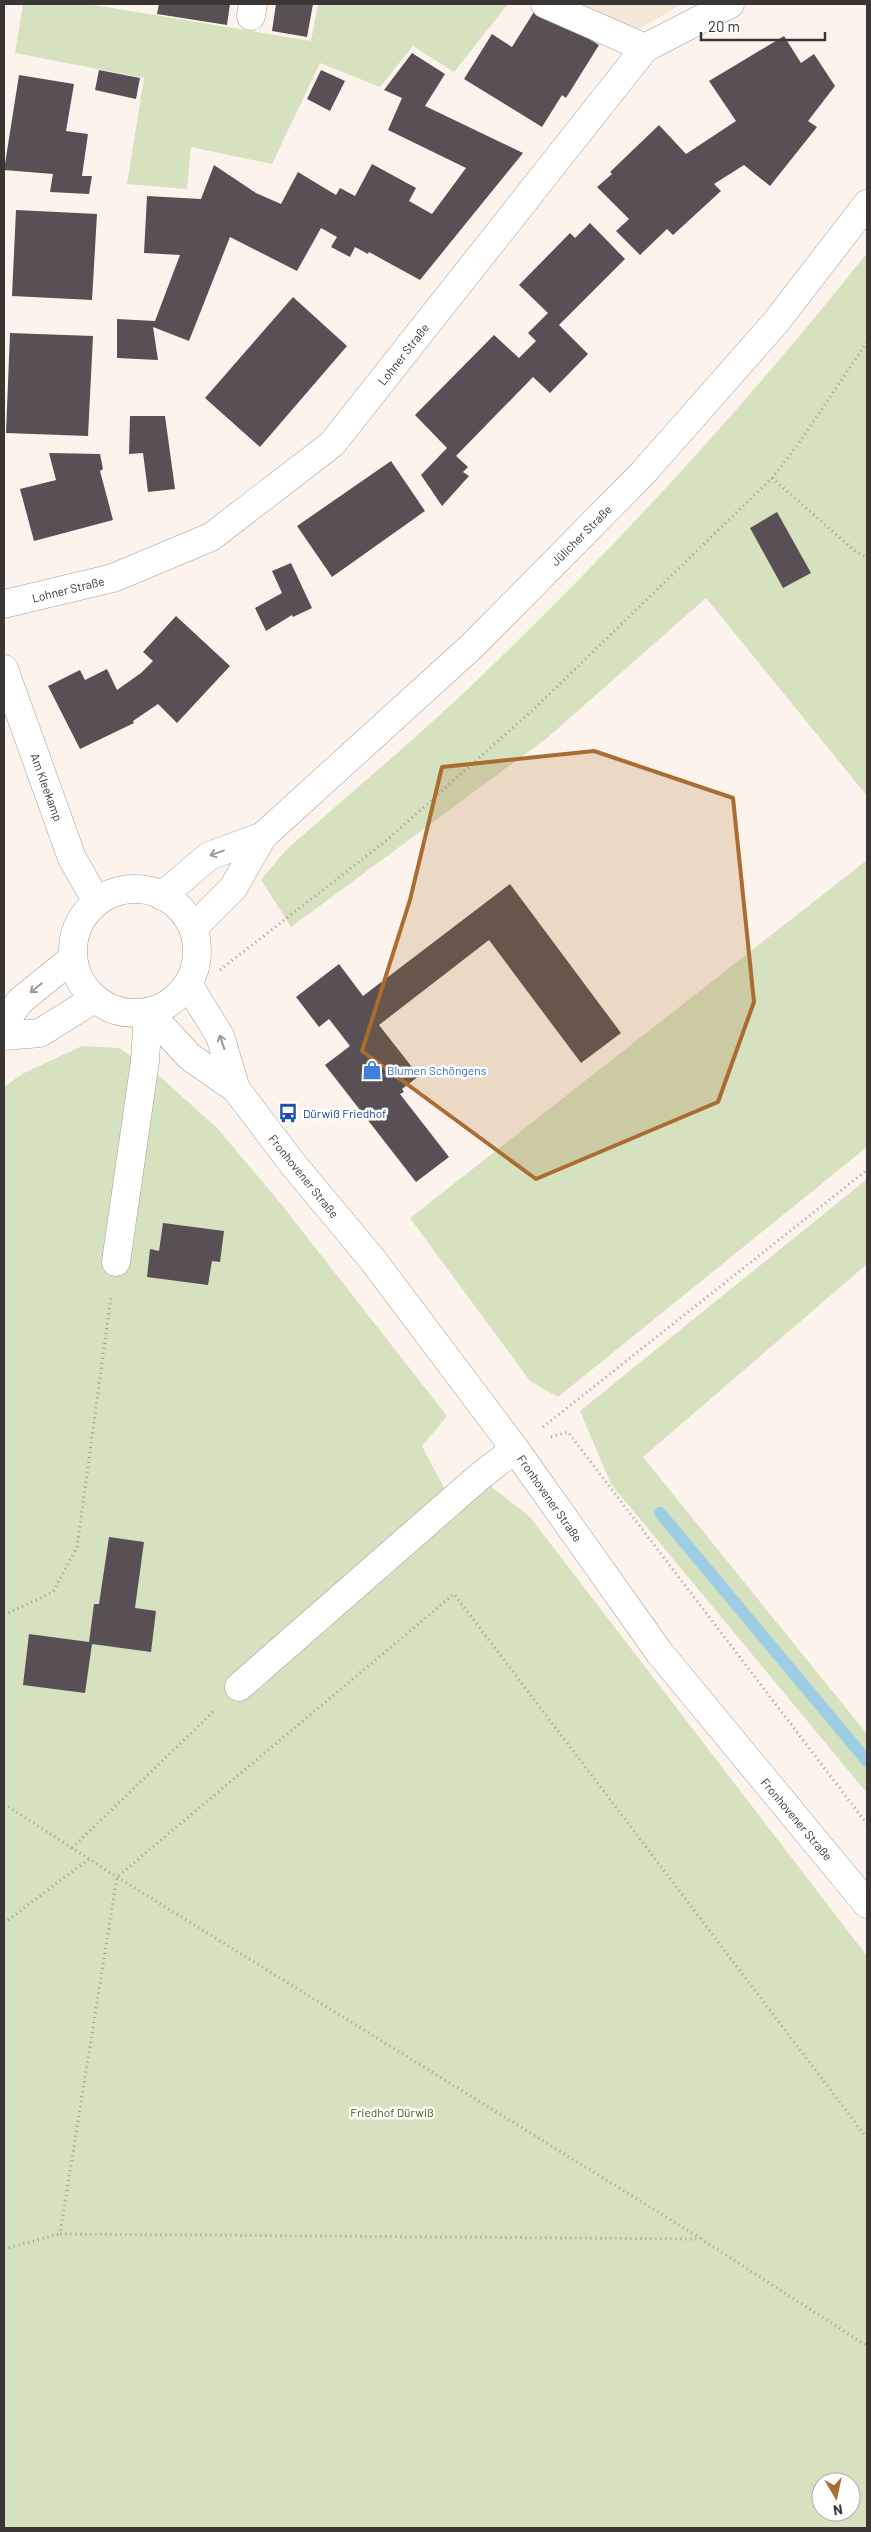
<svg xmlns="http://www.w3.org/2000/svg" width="871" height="2532" font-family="Barlow,sans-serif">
<rect width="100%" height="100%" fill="#fcf4ec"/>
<path fill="#f4e6d8" d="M572 4H682L635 31Z"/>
<path fill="#d5e1bf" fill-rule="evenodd" d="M23 4H88L311 41 318 4H508L454 72 413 46 380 87 320 63 272 164 191 147 187 189 127 184 144 78 15 53Z
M867 253V796L706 598 547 738 291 927 261 880 286 850C356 788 429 728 496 662 628 534 752 398 867 253Z
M867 860V1147L558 1397 530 1381 410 1218Z
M82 1046 119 1048 157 1074 218 1129 281 1204 447 1416 422 1446 451 1501 479 1477 530 1517 867 1956V2528H4V1087L22 1074ZM821 2482H851V2512H821Z
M867 1179V1264L643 1457 867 1734V1793L611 1484 580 1411Z"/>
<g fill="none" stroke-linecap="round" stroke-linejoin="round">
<path stroke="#9dcde5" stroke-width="12" d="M660 1513 867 1761"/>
</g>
<path fill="#585054" d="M159 4H230L227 25 157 14Z
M276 4H313L307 37 272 31Z
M537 7 599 45 566 98 562 95 542 127 464 79 492 34 512 47Z
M784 36 801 63 814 54 835 86 808 121 817 127 770 186 744 165 714 184 721 191 673 235 667 229 640 255 616 231 629 219 597 187 612 174 610 172 659 125 686 154 736 121 709 81Z
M412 53 445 74 425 106 523 153 420 280 369 252 368 254 355 247 350 257 331 247 337 237 321 228 297 271 230 237 189 341 153 327 158 360 117 358V319L155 321 180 255 144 253 147 196 201 199 214 165 256 193 281 204 298 172 336 195 340 188 355 196 372 164 416 188 409 201 432 214 466 168 388 130 402 98 384 90Z
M99 70 140 78 136 99 95 90Z
M321 70 345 81 330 111 307 99Z
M19 75 74 84 66 131 88 134 82 176H92L89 194 50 192 53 174 4 170Z
M16 210 97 214 92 300 12 296Z
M590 223 625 259 559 325 588 354 550 393 533 377 456 456 468 467 463 472 469 476 442 506 421 475 447 448 415 415 494 335 519 358 536 341 528 333 548 313 519 285 570 233 575 238Z
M293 297 347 346 260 447 205 398Z
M10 333 93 336 88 436 6 433Z
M130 416H165L175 489 148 492 143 453 129 454Z
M49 453 100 454 103 469 100 471 113 520 34 541 20 489 56 480Z
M391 461 425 511 332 577 297 526Z
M777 512 811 573 783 588 750 528Z
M291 563 312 608 293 617 292 615 266 631 255 608 282 593 272 571Z
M176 616 230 666 177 723 158 704 133 721 134 723 80 749 48 686 80 670 85 680 107 669 117 690 141 673 153 661 143 652Z
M510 884 621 1033 581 1063 489 940 379 1025 419 1076 402 1089 404 1092 400 1094 449 1157 416 1182 325 1065 350 1046 329 1019 319 1027 296 997 339 964 363 996Z
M163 1223 224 1231 220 1262 212 1261 208 1285 147 1277 150 1249 159 1251Z
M109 1537 144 1542 135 1608 156 1611 151 1652 92 1644 85 1693 23 1685 29 1634 89 1642 94 1604H99Z"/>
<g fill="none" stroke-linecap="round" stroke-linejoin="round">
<defs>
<path id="minor" d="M545 4 645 48
M251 16 253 4
M4 604 113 578 211 537 332 444 645 48 730 4
M4 669 72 858 97 902
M73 951a62 62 0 1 1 124 0a62 62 0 1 1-124 0Z
M162 896 209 856 263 836
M193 928 233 888 263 836 472 646 643 473 776 322 867 204
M188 984 220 1036 236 1089
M148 1012 190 1057 236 1089 292 1163 372 1259 515 1449 659 1652 867 1904
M4 1023 20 1001 73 958
M4 1036 40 1033 94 999
M116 1262 145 1061 148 1012
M239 1687 479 1477 515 1449"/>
</defs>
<use href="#minor" stroke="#a49d95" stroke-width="29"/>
<path stroke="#a09b95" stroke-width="3" stroke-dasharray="1 4" stroke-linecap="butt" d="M772 478 856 552 867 557
M220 970 387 840 536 707 772 478 797 446 867 342
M543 1427 867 1170
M551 1437 568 1432 867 1824
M4 1615 53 1592 77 1547 111 1297
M4 1804 117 1877 700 2238
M72 1848 215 1710
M4 1923 89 1859
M867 2138 454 1594 117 1877 60 2234 701 2239 867 2346
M4 2249 60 2234"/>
<use href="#minor" stroke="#fff" stroke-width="28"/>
</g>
<defs><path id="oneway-shaft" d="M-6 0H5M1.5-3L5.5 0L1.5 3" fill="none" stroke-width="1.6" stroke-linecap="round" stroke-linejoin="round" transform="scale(1.25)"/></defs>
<g stroke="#9c9a99">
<use href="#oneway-shaft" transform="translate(217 853) rotate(160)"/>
<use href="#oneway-shaft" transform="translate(36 988) rotate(141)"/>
<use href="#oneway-shaft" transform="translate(222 1042) rotate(-109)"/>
</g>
<path fill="#ab6c32" fill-opacity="0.2" stroke="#ab6c32" stroke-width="4" stroke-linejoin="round" d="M594 751 733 798 754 1002 718 1102 536 1179 362 1051 410 900 442 767Z"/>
<defs>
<symbol id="shop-bare" viewBox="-9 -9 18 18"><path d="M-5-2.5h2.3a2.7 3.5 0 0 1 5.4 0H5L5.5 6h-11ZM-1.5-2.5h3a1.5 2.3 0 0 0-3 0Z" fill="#3f7fe0" stroke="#fff" stroke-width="2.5" paint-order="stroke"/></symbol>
<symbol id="bus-bare" viewBox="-9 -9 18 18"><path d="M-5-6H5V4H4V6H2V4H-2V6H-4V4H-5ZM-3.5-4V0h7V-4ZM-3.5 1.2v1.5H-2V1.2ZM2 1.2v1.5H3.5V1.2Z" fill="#1a4fb4" stroke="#fff" stroke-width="2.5" paint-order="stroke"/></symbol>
</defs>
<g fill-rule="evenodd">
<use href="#shop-bare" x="358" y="1056" width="28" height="28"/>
<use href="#bus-bare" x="274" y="1099" width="28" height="28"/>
</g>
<g text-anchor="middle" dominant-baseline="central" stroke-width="5" stroke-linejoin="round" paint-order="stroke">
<g font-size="12" fill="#393633" stroke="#fff">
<text transform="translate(403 354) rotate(-52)">Lohner Straße</text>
<text transform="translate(581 535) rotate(-45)">Jülicher Straße</text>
<text transform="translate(68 589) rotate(-14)">Lohner Straße</text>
<text transform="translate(47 787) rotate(70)">Am Kleekamp</text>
<text transform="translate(304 1176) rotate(51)">Fronhovener Straße</text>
<text transform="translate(550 1498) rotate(55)">Fronhovener Straße</text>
<text transform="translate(797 1819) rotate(50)">Fronhovener Straße</text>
</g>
<g font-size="12" fill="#366cbe" stroke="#fff" text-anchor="start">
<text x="387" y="1070">Blumen Schöngens</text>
</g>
<g font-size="12" fill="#164399" stroke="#fff" text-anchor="start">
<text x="303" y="1113">Dürwiß Friedhof</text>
</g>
<g font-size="12" fill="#485818" stroke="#fff">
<text x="392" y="2112">Friedhof Dürwiß</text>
</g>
</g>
<rect width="871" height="2532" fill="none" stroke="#393633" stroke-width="10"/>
<g transform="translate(836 2497) rotate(171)"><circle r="24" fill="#ffffff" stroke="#b0afad"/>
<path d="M0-4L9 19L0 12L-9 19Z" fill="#ab6c32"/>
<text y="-8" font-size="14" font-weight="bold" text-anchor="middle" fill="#393633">N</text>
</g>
<path d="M701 32v8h124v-8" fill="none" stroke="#393633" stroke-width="2.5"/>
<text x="708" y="32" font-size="15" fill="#393633" stroke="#ffffff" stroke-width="4" paint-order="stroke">20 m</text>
</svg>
